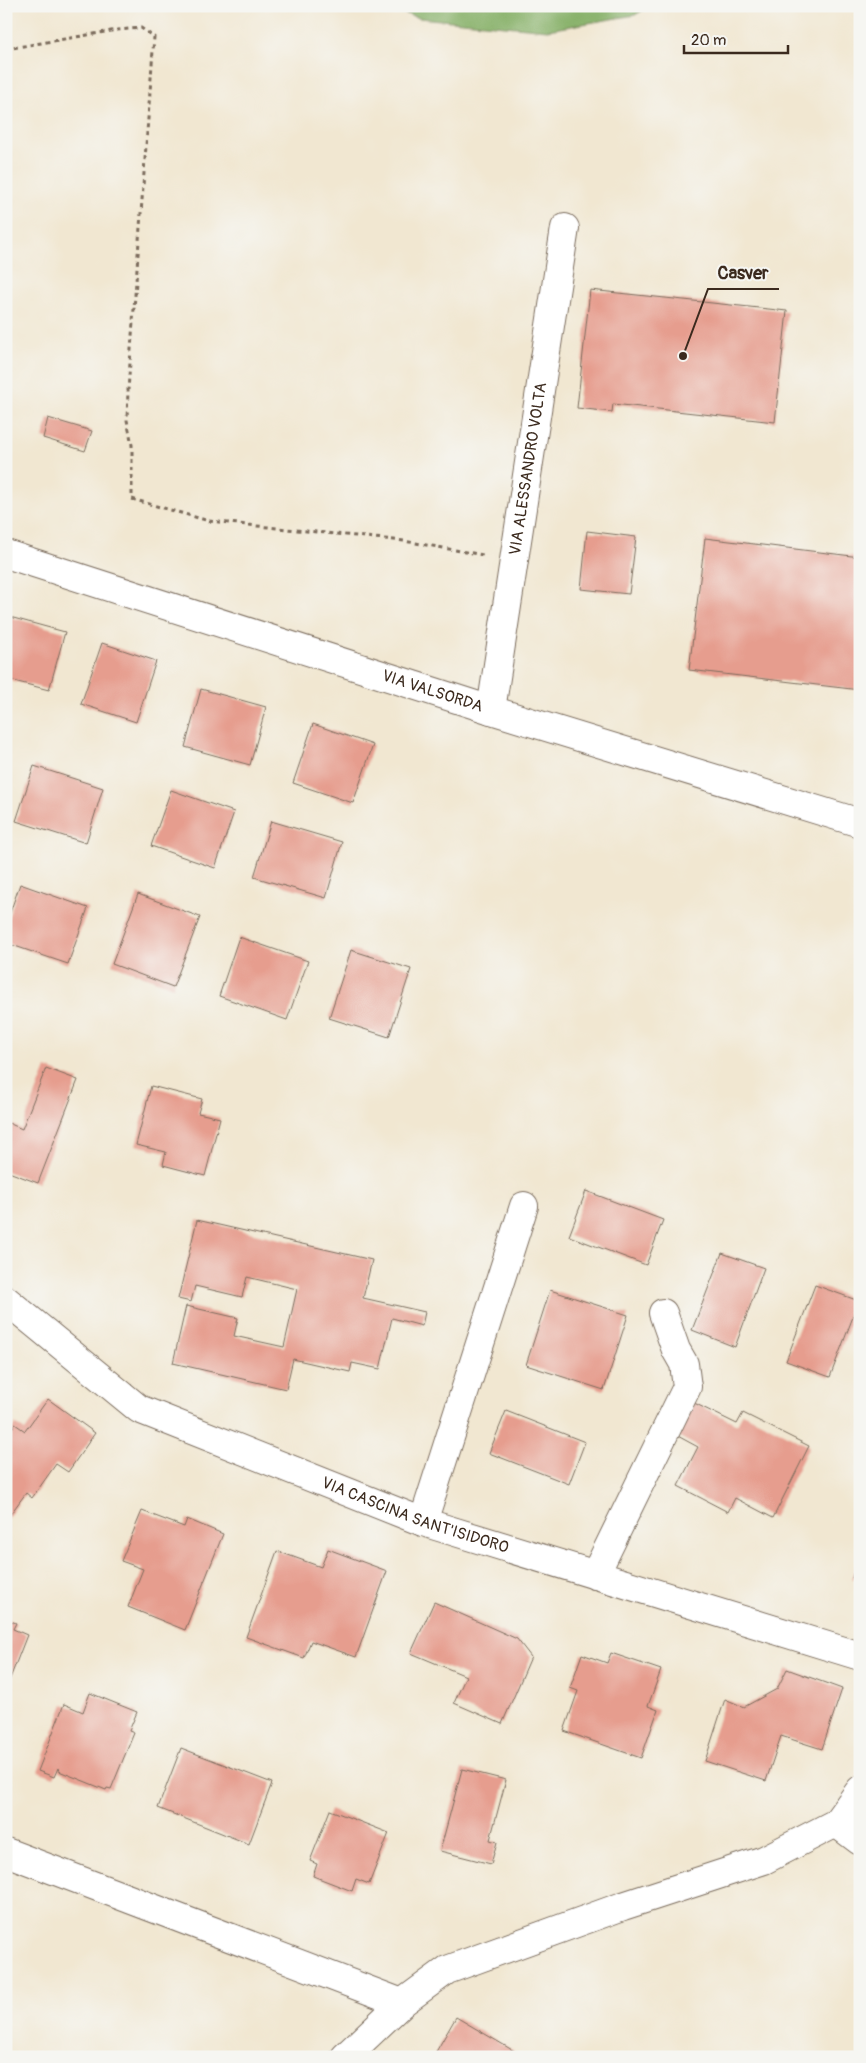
<svg xmlns="http://www.w3.org/2000/svg" width="866" height="2063" font-family="Pangolin,sans-serif">
<rect width="100%" height="100%" fill="#f6f6f2"/>
<filter id="ink" filterUnits="userSpaceOnUse"><feTurbulence type="fractalNoise" baseFrequency=".02" numOctaves="2"/><feDisplacementMap in="SourceGraphic" scale="10" xChannelSelector="R" yChannelSelector="G"/><feConvolveMatrix kernelMatrix="1 2 1 2 8 2 1 2 1" color-interpolation-filters="sRGB"/></filter>
<filter id="wash" filterUnits="userSpaceOnUse"><feTurbulence type="fractalNoise" baseFrequency=".0096" numOctaves="4" result="noise"/><feDisplacementMap in="SourceGraphic" scale="20" xChannelSelector="R" yChannelSelector="G"/><feGaussianBlur stdDeviation="1.12" result="paint"/><feColorMatrix in="noise" values="0 0 0 0 0 0 0 0 0 0 0 0 0 0 0 0 0 1.4 0 .05"/><feComposite in="paint" operator="in"/></filter>
<g filter="url(#wash)">
<rect width="100%" height="100%" fill="#f1e7d1"/>
<path fill="#86b067" stroke="#606d42" d="M382 6H650L635 15 548 30 419 18Z"/>
<g id="blocks">
<path fill="#e69d8e" d="M590 290 787 311 775 422 613 404 612 412 577 408Z
M48 418 92 431 85 451 43 438Z
M587 531 636 537 629 594 581 589Z
M705 538 860 557V690L689 670Z
M6 616 65 632 49 690 6 679Z
M102 643 156 661 136 722 81 704Z
M201 689 266 707 250 765 185 747Z
M313 724 373 745 353 803 293 783Z
M34 766 103 788 86 843 16 821Z
M171 790 234 812 215 868 151 846Z
M271 821 342 842 326 898 254 877Z
M20 884 88 908 68 964 6 943V924Z
M138 894 200 917 173 987 112 964Z
M239 937 308 961 287 1020 219 996Z
M351 950 411 969 389 1037 329 1018Z
M46 1068 78 1080 38 1183 6 1171V1122L22 1129Z
M151 1086 202 1099 198 1113 220 1118 205 1176 163 1165 166 1152 136 1145Z
M586 1191 663 1220 646 1265 569 1236Z
M197 1220 372 1260 363 1298 425 1312 422 1326 392 1318 380 1369 352 1363 350 1372 293 1359 286 1389 173 1363 186 1306 238 1318 234 1336 284 1347 297 1289 247 1277 242 1297 195 1286 191 1302 178 1299Z
M722 1253 764 1268 735 1347 692 1330Z
M815 1285 859 1301 830 1377 786 1361Z
M550 1290 628 1315 604 1390 526 1365Z
M48 1399 95 1433 68 1472 56 1464 32 1498 26 1493 6 1520V1436L15 1424 25 1431Z
M690 1401 737 1424 743 1413 809 1446 773 1518 735 1498 728 1512 678 1486 698 1447 674 1434Z
M506 1411 585 1442 569 1484 489 1453Z
M142 1511 184 1527 187 1519 223 1534 185 1630 128 1607 143 1569 121 1561Z
M328 1549 387 1571 356 1657 311 1641 304 1658 246 1637 277 1551 321 1567Z
M859 1553H860V1580L852 1578Z
M434 1602 517 1639 531 1657 502 1724 454 1703 466 1676 411 1653Z
M6 1619 16 1623 13 1629 27 1635 9 1681 6 1680Z
M611 1653 661 1670 648 1706 658 1710 641 1758 564 1731 578 1691 570 1688 582 1654 607 1663Z
M787 1669 842 1689 822 1749 781 1736 766 1781 705 1761 725 1699 744 1707 777 1689Z
M90 1693 137 1712 129 1731 134 1733 111 1789 107 1788 106 1790 59 1771 58 1768 54 1777 38 1771 64 1704 83 1712Z
M181 1748 272 1783 249 1844 158 1808Z
M462 1769 506 1780 490 1840 497 1842 491 1864 440 1851Z
M330 1810 389 1833 369 1884 356 1879 352 1891 313 1876 317 1864 310 1861Z
M456 2017 514 2051 511 2057H433Z"/>
</g>
</g>
<g filter="url(#ink)">
<use href="#blocks" fill-opacity="0" stroke="#7b6c5d" stroke-width="1"/>
<g fill="none" stroke-linecap="round" stroke-linejoin="round">
<defs>
<g id="minor">
<path id="s1" d="M6 554 491 710 860 823"/>
<path id="s2" d="M491 710 565 228"/>
<path id="s3" d="M6 1300 139 1409 423 1522 860 1656"/>
<path d="M423 1522 524 1206"/>
<path d="M595 1575 687 1387 684 1364 676 1350 663 1313"/>
<path d="M836 1823 860 1841"/>
<path d="M6 1852 402 2003"/>
<path d="M345 2057 402 2003 447 1970 623 1906 764 1860 836 1823 860 1790"/>
</g>
</defs>
<use href="#minor" stroke="#7b6c5d" stroke-width="30"/>
<path stroke="#7b6c5d" stroke-width="3" stroke-dasharray="4 4" stroke-linecap="butt" d="M6 49 117 30 141 28 154 37 128 390 127 420 132 445V499L209 521 404 541 483 555"/>
<use href="#minor" stroke="#fff" stroke-width="28"/>
</g>
</g>
<g text-anchor="middle" dominant-baseline="central" stroke-width="4" stroke-linejoin="round" paint-order="stroke">
<g font-size="16" fill="#3b2a1e" stroke="#f6f6f2">
<text stroke="none"><textPath href="#s2" startOffset="244">VIA ALESSANDRO VOLTA</textPath></text>
<text stroke="none"><textPath href="#s1" startOffset="448">VIA VALSORDA</textPath></text>
<text stroke="none"><textPath href="#s3" startOffset="468">VIA CASCINA SANT'ISIDORO</textPath></text>
</g>
</g>
<path fill="none" stroke="#3b2a1e" stroke-width="2" d="M683 356L708 289H779"/>
<circle fill="#3b2a1e" stroke="#f6f6f2" stroke-width="2" cx="683" cy="356" r="5"/>
<g font-size="18" text-anchor="middle" font-weight="bold" fill="#3b2a1e" stroke="#f6f6f2" stroke-width="4" stroke-linejoin="round" paint-order="stroke">
<text x="743" y="279">Casver</text>
</g>
<rect width="866" height="2063" fill="none" stroke="#f6f6f2" stroke-width="25"/>
<path d="M684 45v8h104v-8" fill="none" stroke="#3b2a1e" stroke-width="2.5"/>
<text x="691" y="45" font-size="15" fill="#3b2a1e" stroke="#f6f6f2" stroke-width="4" paint-order="stroke">20 m</text>
</svg>
